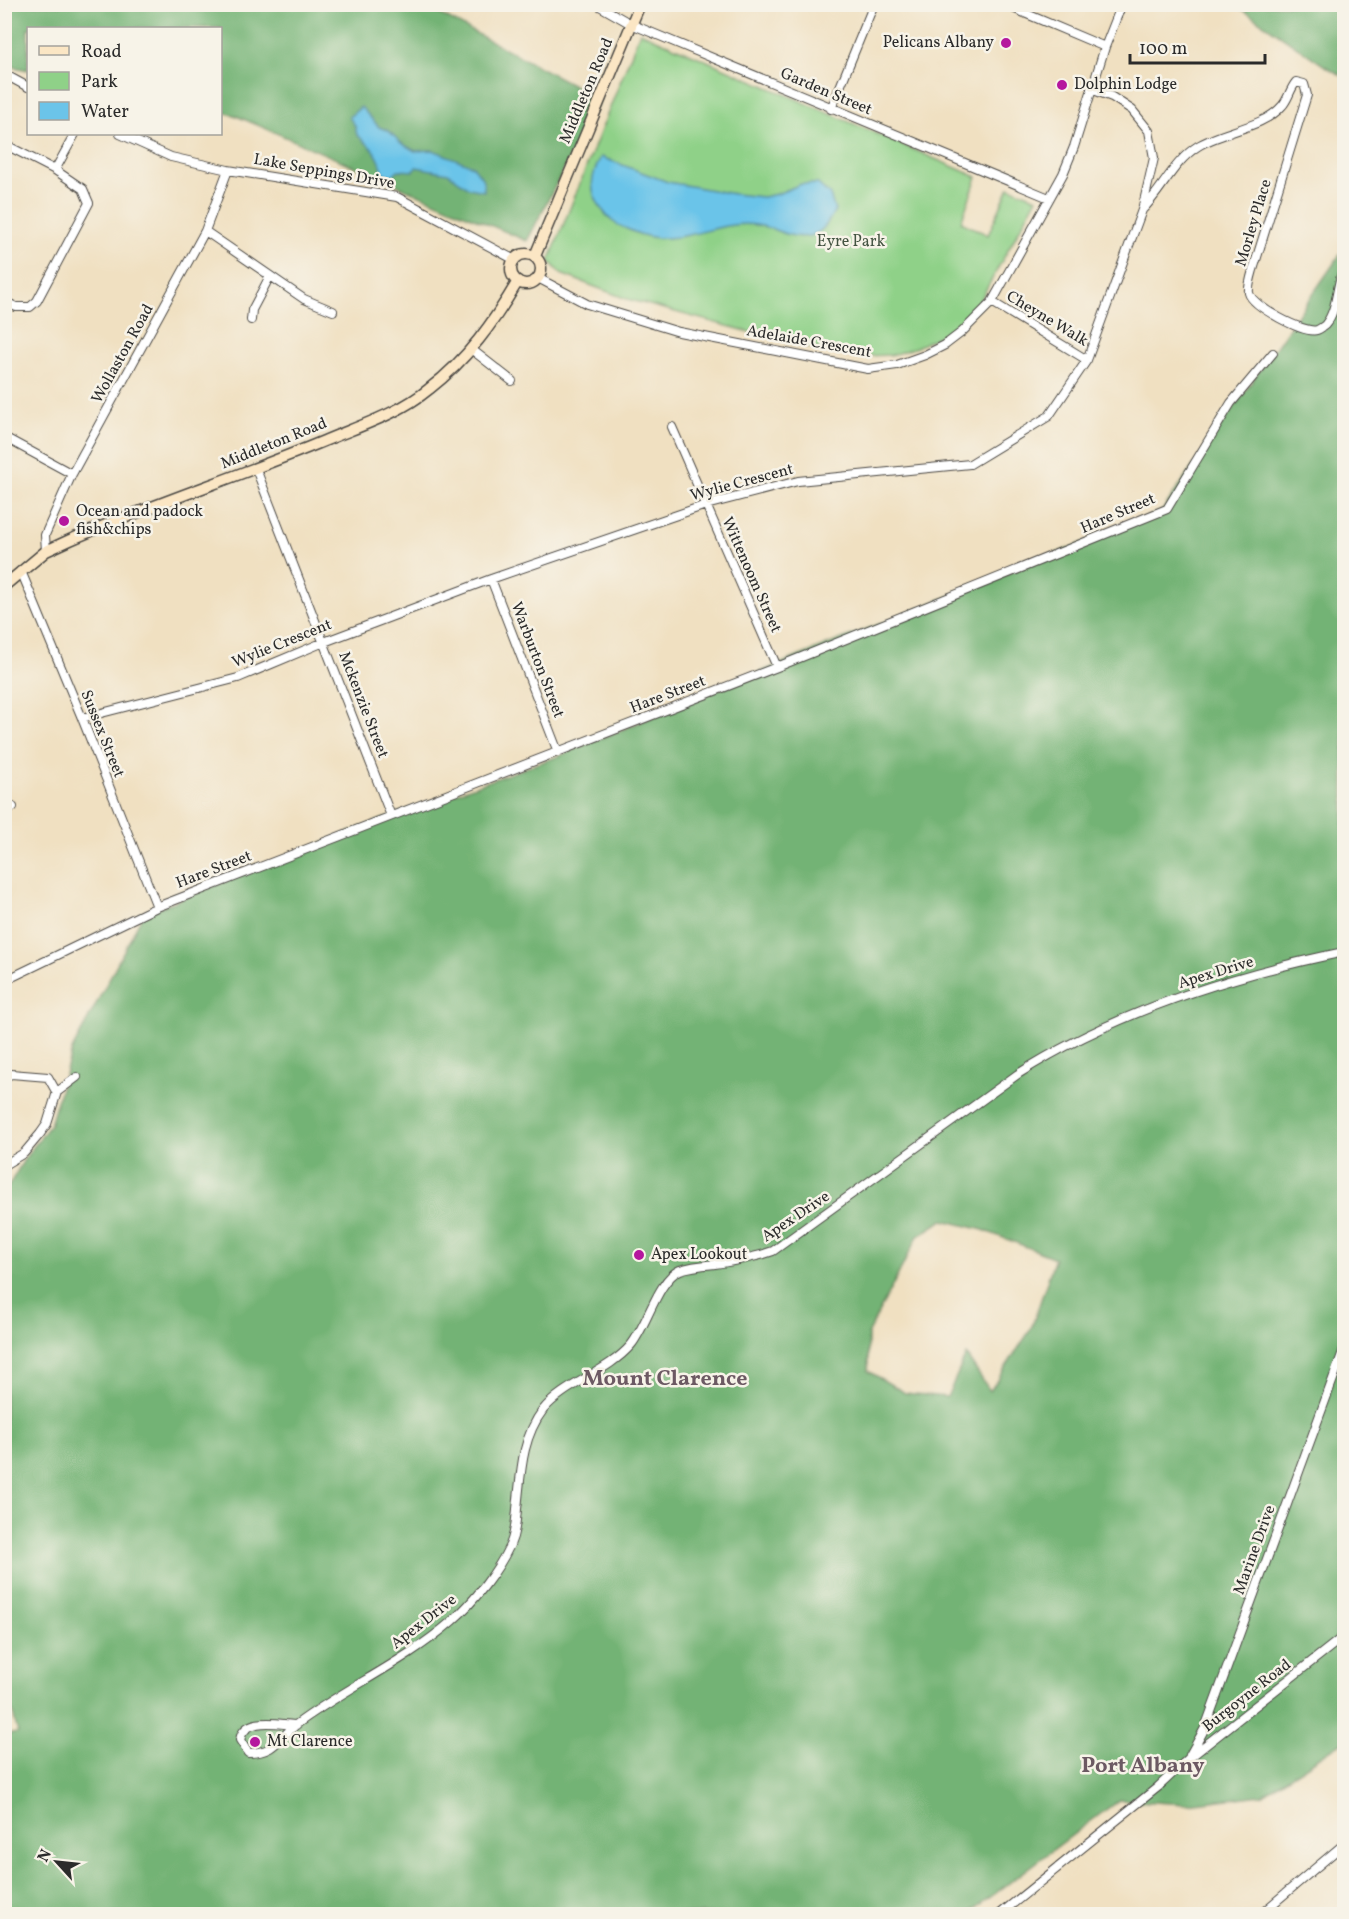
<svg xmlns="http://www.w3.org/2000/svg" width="1349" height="1919" font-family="Vollkorn,serif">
<rect width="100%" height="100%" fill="#f7f3e8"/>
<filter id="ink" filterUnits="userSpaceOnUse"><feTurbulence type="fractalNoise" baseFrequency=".0167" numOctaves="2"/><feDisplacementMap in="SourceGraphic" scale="12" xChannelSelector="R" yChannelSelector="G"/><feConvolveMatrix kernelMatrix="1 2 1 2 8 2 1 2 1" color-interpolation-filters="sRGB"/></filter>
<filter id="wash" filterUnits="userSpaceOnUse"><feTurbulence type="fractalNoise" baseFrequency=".008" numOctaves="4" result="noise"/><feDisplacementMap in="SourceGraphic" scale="24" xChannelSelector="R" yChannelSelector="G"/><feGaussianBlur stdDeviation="1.35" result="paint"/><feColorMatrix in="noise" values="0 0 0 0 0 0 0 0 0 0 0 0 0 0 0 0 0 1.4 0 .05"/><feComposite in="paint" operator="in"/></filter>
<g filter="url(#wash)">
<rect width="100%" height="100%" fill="#f0e0c1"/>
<path fill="#8fd188" stroke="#5d7e5a" stroke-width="1.5" d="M640 32 977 177 961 222 988 235 1009 187 1037 198 977 306 947 332 917 347 892 355 863 356 798 345 627 299 561 274 549 261Z"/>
<path fill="#73b374" stroke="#4f6f50" stroke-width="1.5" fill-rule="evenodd" d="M5 5H423L600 99 527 241 234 115 221 112 220 28H28V70L5 65Z
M1236 5H1344V77L1325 66Z
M1344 249V921L1341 923 1344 930V1417L1341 1422H1344V1741L1262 1795 1187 1804 1119 1800 968 1914H5L4 1735 18 1733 12 1710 4 1704 5 1192 25 1158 50 1125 72 1050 143 914 391 816 559 756 782 663 1162 511ZM943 1220 983 1230 1055 1258 1031 1329 990 1391 966 1355 947 1397 905 1393 868 1371V1333L918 1236Z"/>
<path fill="#6bc4e9" stroke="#4b788a" stroke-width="1.5" d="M361 107 379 127 389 131 401 143 415 151 433 150 473 166 484 181V191L469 188 448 173 416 167 413 171 398 170 392 176 383 173C380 155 371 146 357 135L355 126 349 117Z
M601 157 668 182 734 194 763 197 777 194 801 184H818L830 195 835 210C828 222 824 232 810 236 791 240 774 227 756 225 714 219 679 251 634 232 616 224 612 224 601 208 588 189 591 176 601 157Z"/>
</g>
<g filter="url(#ink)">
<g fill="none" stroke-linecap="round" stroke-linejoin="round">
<defs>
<path id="minor" d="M596 4 631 24 1049 198
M1003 4 1105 47
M4 74 28 87
M831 109 874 4
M120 134 171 157 228 170 397 197 515 260
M4 144 55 170 83 189 89 203 37 301 30 307H16L4 301
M55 170 75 134
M1143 209C1162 190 1174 161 1198 146 1222 131 1263 128 1282 106 1288 100 1290 89 1296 82L1304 84 1307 95 1253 270C1251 277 1248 287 1249 293 1252 306 1304 334 1317 330 1318 330 1324 326 1325 325 1338 310 1336 285 1344 267
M205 231 304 299 333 311
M538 278 587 304 679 332 868 369 897 365 925 355 945 345 962 332 992 302 1063 174 1074 147 1105 47 1122 4
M992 302 1087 360
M251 320 252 310 270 276
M471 349 512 381
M672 427 777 667
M4 437 72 474
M256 469 391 816
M46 551 45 535 72 474 205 231 228 170
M21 571 82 718 157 907
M491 579 558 752
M82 718 238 678 324 642 491 579 706 505 798 481 970 464 1049 416 1087 360 1142 210 1154 158 1149 131 1132 110 1112 97 1091 89
M4 812 13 807
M4 981 157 907 777 667 1167 509 1231 403 1273 353
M4 1078 11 1074 48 1077 57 1093
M4 1165 24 1153 40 1134 47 1124 57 1092 77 1077
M296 1725C278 1724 244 1716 240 1740L248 1753C255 1753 263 1752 270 1748 280 1741 288 1731 297 1724 347 1687 405 1662 452 1621 474 1602 498 1571 510 1545 515 1534 516 1522 517 1509 521 1474 521 1439 543 1410 564 1384 608 1372 631 1345 647 1326 658 1279 680 1270 691 1266 704 1265 715 1264 735 1261 754 1258 773 1251L1018 1074C1115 1012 1232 975 1344 952
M1190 1755 1205 1728 1344 1349
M1000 1914 1158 1787 1188 1759 1344 1636
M1261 1914 1344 1844"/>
<path id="secondary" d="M511 269a15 15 0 1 1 30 0a15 15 0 1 1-30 0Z
M535 256 640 4
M4 586 46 551 70 540C153 504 240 476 324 441 359 426 399 414 429 389 467 360 494 322 518 281"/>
</defs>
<use href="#minor" stroke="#494642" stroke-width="10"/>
<use href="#secondary" stroke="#494642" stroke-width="13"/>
<use href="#minor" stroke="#fff" stroke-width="8"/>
<use href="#secondary" stroke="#fbe6c4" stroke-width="10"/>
</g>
</g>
<g fill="#b5179e" stroke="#f7f3e8" stroke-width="2">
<circle cx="1006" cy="43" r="6"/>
<circle cx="1062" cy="85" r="6"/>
<circle cx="64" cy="521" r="6"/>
<circle cx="639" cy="1255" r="6"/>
<circle cx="255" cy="1742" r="6"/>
</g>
<g text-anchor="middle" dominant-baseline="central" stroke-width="5" stroke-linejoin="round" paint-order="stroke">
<g font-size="16" fill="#2b2b2b" stroke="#f7f3e8" text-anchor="start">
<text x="994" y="43" text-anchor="end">Pelicans Albany</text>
<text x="1074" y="85">Dolphin Lodge</text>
<text x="76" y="512">Ocean and padock<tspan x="76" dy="18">fish&amp;chips</tspan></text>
<text x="651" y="1255">Apex Lookout</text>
<text x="267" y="1742">Mt Clarence</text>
</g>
<g font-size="16" fill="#2b2b2b" stroke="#f7f3e8">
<text transform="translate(587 91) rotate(-67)">Middleton Road</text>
<text transform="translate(826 92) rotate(23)">Garden Street</text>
<text transform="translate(324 172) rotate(10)">Lake Seppings Drive</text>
<text transform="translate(1254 223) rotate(-73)">Morley Place</text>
<text transform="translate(1047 319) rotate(31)">Cheyne Walk</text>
<text transform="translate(809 342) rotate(10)">Adelaide Crescent</text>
<text transform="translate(123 354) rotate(-61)">Wollaston Road</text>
<text transform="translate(274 444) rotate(-22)">Middleton Road</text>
<text transform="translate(742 483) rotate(-15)">Wylie Crescent</text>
<text transform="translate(1118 514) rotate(-23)">Hare Street</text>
<text transform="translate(751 575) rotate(66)">Wittenoom Street</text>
<text transform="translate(282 644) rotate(-22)">Wylie Crescent</text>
<text transform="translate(537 660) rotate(69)">Warburton Street</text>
<text transform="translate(668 695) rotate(-21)">Hare Street</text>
<text transform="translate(363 705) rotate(69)">Mckenzie Street</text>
<text transform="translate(102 734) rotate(68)">Sussex Street</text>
<text transform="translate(214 870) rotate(-21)">Hare Street</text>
<text transform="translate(1216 973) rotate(-17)">Apex Drive</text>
<text transform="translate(796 1217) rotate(-34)">Apex Drive</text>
<text transform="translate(1255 1550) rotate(-70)">Marine Drive</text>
<text transform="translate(424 1622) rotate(-38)">Apex Drive</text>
<text transform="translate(1247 1696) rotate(-38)">Burgoyne Road</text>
</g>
<g font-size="16" fill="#445442" stroke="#f7f3e8">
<text x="851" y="242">Eyre Park</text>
</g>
<g font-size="22" font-weight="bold" fill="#6c5963" stroke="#f7f3e8">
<text x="665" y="1379">Mount Clarence</text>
<text x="1143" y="1766">Port Albany</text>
</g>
</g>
<rect width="1349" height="1919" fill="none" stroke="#f7f3e8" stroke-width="24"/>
<rect x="27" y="27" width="195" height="108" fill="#f7f3e8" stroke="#a5a39c" stroke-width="1.5"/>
<rect x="39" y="46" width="30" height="9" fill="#fbe6c4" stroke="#a5a39c" stroke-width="1.5"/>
<text x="81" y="57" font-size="18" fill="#2b2b2b">Road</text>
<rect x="39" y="72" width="30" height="18" fill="#8fd188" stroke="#a5a39c" stroke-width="1.5"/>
<text x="81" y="87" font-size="18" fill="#2b2b2b">Park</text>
<rect x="39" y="102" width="30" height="18" fill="#6bc4e9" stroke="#a5a39c" stroke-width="1.5"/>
<text x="81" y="117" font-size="18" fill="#2b2b2b">Water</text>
<g transform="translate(57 1862) rotate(297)" stroke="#f7f3e8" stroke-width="4.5" paint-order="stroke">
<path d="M0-4.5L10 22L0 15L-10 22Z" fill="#2b2b2b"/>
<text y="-9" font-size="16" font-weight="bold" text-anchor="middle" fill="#2b2b2b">N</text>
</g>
<path d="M1130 54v9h135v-9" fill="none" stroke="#2b2b2b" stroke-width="3"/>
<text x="1139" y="54" font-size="18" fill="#2b2b2b" stroke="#f7f3e8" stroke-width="4.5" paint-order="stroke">100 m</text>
</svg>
